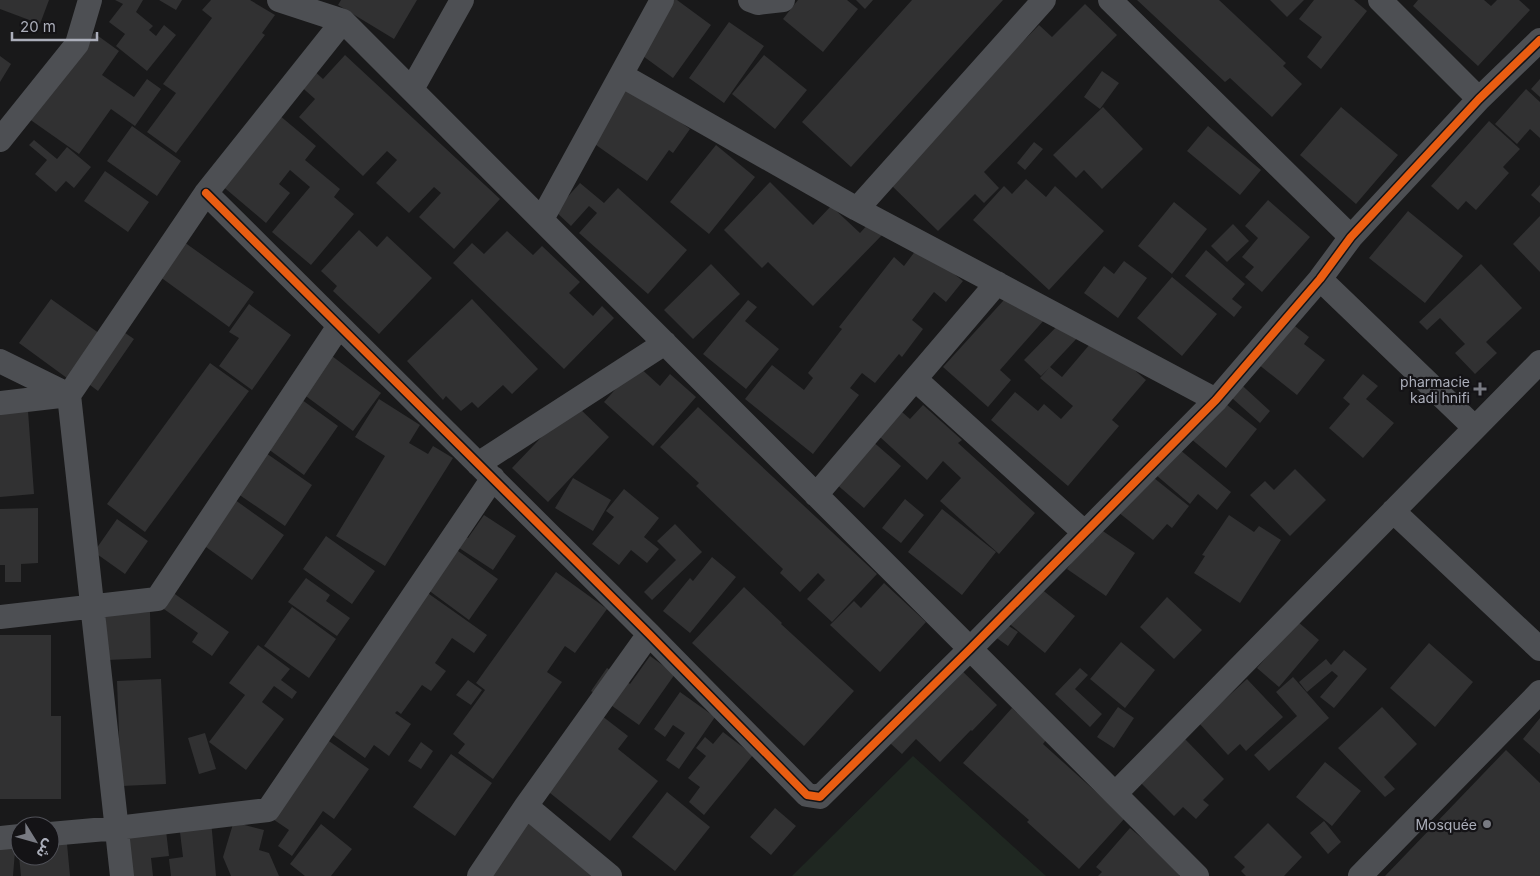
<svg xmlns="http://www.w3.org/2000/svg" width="1540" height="876" font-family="Inter,'Noto Sans Arabic',sans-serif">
<rect width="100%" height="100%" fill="#19191a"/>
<path fill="#1f2721" d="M913 756 1046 876H792Z"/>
<path fill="#313132" d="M0 0H49L40 24 0 9Z
M115 0H143L136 12 153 26 149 30 156 36 164 25 176 35 147 71 116 46 125 34 109 22 123 4Z
M159 0H182L176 10Z
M211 0H250L275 15 262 33 265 35 176 153 147 132 176 93 163 84 212 18 202 10Z
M341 0H417L394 39 338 5Z
M667 0H677L711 25 673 78 632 48Z
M798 0H847L858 9 823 52 783 19Z
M856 0H873L865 9Z
M912 0H1003L851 167 802 122Z
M1137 0H1219L1286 63 1283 66 1302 84 1272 117 1230 78 1225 82Z
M1270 0H1304L1287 17Z
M1314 0H1354L1367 11 1321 69 1307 57 1322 37 1299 19Z
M1418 0H1484L1491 6 1497 0H1519L1530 10 1478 66 1413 6Z
M1085 4 1117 35 984 172 999 188 984 203 975 194 938 231 887 181 1039 25 1052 37Z
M729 22 764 46 724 103 689 78Z
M94 33 119 51 102 75 134 97 147 79 161 89 135 126 111 109 79 154 25 116 66 72Z
M345 55 500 199 454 249 419 217 441 193 434 187 409 213 376 183 397 160 387 151 363 176 299 117 315 99 297 83 311 68 323 79Z
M764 55 807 90 775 129 732 94Z
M0 56 11 64 0 82Z
M1102 71 1119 83 1100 109 1084 97Z
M1540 79V97L1531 89Z
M628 85 690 129 673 153 669 150 647 181 589 140Z
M1526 89 1540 102V138L1530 129 1517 144 1495 124Z
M1103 107 1143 149 1102 189 1084 170 1076 178 1053 155Z
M1341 107 1398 155 1356 204 1300 155Z
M279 115 316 146 305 160 340 189 334 197 354 214 311 265 272 232 310 187 290 170 279 184 290 193 266 223 220 184Z
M1489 121 1520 149 1503 167 1509 173 1476 210 1466 201 1458 210 1431 186Z
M132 126 181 161 157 196 107 161Z
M1208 126 1261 170 1240 195 1187 151Z
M34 140 57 159 67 147 91 167 74 188 66 181 56 192 35 174 47 160 29 145Z
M1034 142 1043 149 1025 170 1017 163Z
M716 145 755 177 709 234 670 202Z
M105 171 149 202 128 232 84 201Z
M1026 179 1046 197 1055 186 1104 231 1049 290 973 220 1004 186 1012 194Z
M770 182 813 225 831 206 860 233 870 222 883 234 813 306 768 262 762 268 724 230Z
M580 183 604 203 618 188 687 250 648 294 579 233 597 213 589 206 571 226 555 211Z
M1540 185V203L1531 195Z
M1268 200 1310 237 1262 292 1245 277 1254 267 1242 257 1258 238 1245 226Z
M1174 202 1207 229 1172 274 1138 246Z
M1408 211 1463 256 1425 303 1369 258Z
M1540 216V272L1513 244Z
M1233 224 1249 241 1227 262 1211 246Z
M359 230 377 247 387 236 432 278 379 334 333 291 337 286 321 271Z
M507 231 533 255 542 246 580 282 569 293 593 316 602 306 614 318 564 369 453 263 472 243 484 254Z
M177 237 254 292 229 327 152 271Z
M919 246 963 281 946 302 934 292 912 320 923 329 902 357 899 354 875 383 862 373 850 388 859 395 813 454 745 399 772 365 804 390 813 378 808 373 842 329 839 327 894 257 904 266Z
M1206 250 1245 284 1232 299 1242 307 1234 317 1185 276Z
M1124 261 1147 278 1118 318 1084 293 1104 266 1114 274Z
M711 264 740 294 693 339 664 310Z
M1481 264 1522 308 1486 342 1497 353 1475 374 1455 353 1465 344 1440 318 1427 330 1419 322Z
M1172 277 1217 314 1182 356 1137 318Z
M1013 290 1045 319 1000 370 1011 380 988 407 943 367Z
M51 299 103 336 71 381 19 343Z
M472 299 538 369 512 394 503 385 478 408 472 402 461 411 446 396 443 400 407 361Z
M748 300 757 307 745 321 779 349 746 389 703 354Z
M249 304 291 335 252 390 219 366 239 338 229 332Z
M1064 319 1080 335 1050 367 1062 377 1096 337 1146 380 1112 420 1119 426 1068 486 991 420 1015 392 1038 411 1044 404 1061 419 1073 406 1040 378 1049 368 1041 376 1024 360Z
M1291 323 1309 337 1304 344 1325 360 1297 395 1258 364Z
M118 328 134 339 98 391 82 379Z
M328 353 381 393 353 431 299 391Z
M210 363 249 391 145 532 107 504Z
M637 365 660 386 670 374 696 397 653 446 604 402Z
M1363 374 1378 386 1366 399 1394 423 1363 458 1329 428 1350 404 1343 398Z
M1234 378 1270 411 1260 423 1223 390Z
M287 389 338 426 304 475 253 438Z
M379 399 420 425 409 443 428 454 433 446 453 458 385 566 336 536 385 456 355 437Z
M1221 400 1257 429 1226 468 1190 438Z
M574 403 609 437 548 502 512 468Z
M923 405 962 440 958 443 1035 513 999 554 940 501 961 478 943 461 927 480 880 437 902 412 910 419Z
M698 407 877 574 832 622 807 599 825 580 818 573 800 592 780 573 783 569 696 486 699 483 660 447Z
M28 411 34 494 0 497V414Z
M871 440 901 466 864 508 835 483Z
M253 444 312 485 285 526 225 485Z
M1179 449 1231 492 1217 510 1198 494 1190 504 1156 475Z
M1295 469 1326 500 1290 536 1250 495 1265 481 1274 490Z
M1144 470 1189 506 1172 528 1167 524 1153 540 1113 508Z
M573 478 611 500 593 531 555 508Z
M624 489 659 518 644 537 659 549 647 563 631 550 619 565 592 544 614 517 606 511Z
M224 492 284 535 252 580 192 537Z
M905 499 924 515 901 543 882 528Z
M38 508V563L21 564V582H5V565H0V509Z
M942 509 996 552 962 595 908 552Z
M484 515 516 536 493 570 453 544 461 533 468 538Z
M1229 515 1254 532 1259 526 1281 540 1240 603 1194 573 1205 556 1202 555Z
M117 519 148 541 125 574 94 552Z
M675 524 702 552 652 600 644 592 676 560 657 541Z
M1097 527 1135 553 1106 596 1067 569Z
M326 536 375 571 352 604 303 569Z
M448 544 498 579 469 620 420 584Z
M712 557 736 577 690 633 663 611 690 578 693 581Z
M556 572 607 609 575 653 565 646 547 672 562 682 493 779 458 753 465 744 453 734 485 690 476 683Z
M306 578 330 595 326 601 350 618 337 636 288 602Z
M884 583 926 622 880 672 830 625 854 601 861 608Z
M1035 584 1075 616 1045 653 1006 621Z
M744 587 782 623 781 624 854 691 804 746 692 643Z
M422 589 487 635 474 653 452 638 435 663 446 671 431 691 422 685 401 714 397 711 395 713 411 724 389 756 374 745 365 758 323 728Z
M172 592 229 632 212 656 192 642 198 633 161 607Z
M1167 597 1202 630 1174 659 1140 627Z
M292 607 336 639 309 678 264 646Z
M150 612 151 658 107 660 105 614Z
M1001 621 1018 632 1008 646 991 634Z
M1297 621 1319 640 1279 687 1257 668Z
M0 635H51V716H61V799H0Z
M1121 642 1155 670 1125 708 1090 679Z
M1429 643 1473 682 1435 727 1390 688Z
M258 645 290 669 281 680 297 692 292 699 274 686 262 702 284 719 246 770 209 742 245 695 229 683Z
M1344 650 1367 669 1334 708 1320 697 1338 676 1332 671 1307 692 1299 682 1326 659 1331 665Z
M650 656 675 674 639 725 591 691 607 668 630 684Z
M953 662 997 705 972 731 971 730 940 762 916 739 902 754 879 733Z
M1080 668 1088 675 1075 689 1102 714 1090 727 1055 694Z
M1293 677 1329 718 1269 771 1254 755 1297 716 1276 692Z
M161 679 166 784 121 786 117 681Z
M1247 679 1283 717 1246 751 1240 744 1228 755 1199 723Z
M468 680 482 690 471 705 456 695Z
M680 692 715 717 679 769 666 760 685 733 673 725 665 737 654 729Z
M1118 707 1134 718 1114 748 1097 737Z
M1382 707 1417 744 1384 777 1395 789 1385 797 1338 748Z
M1012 708 1046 740 1043 744 1125 818 1079 869 1027 822 1029 820 963 763Z
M593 709 628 736 618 749 658 781 610 841 535 781Z
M1540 718V754L1523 739Z
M316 732 369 769 334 819 323 811 292 856 278 846 289 830 261 811Z
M723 732 753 755 704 815 689 802 700 787 688 778 706 756 696 748 705 737 713 744Z
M205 733 216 769 199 774 188 738Z
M1184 738 1224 779 1203 800 1209 805 1196 819 1183 807 1174 816 1140 782Z
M421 742 433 751 421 769 408 761Z
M1506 750 1540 783V876H1385Z
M451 754 492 783 455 836 413 807Z
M1325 762 1361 791 1332 826 1296 797Z
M667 792 710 827 675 871 632 837Z
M775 808 796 826 771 855 750 837Z
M516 812 592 876H469Z
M211 820 216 876H171L169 859 183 857 179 824Z
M1324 821 1341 842 1328 854 1310 833Z
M165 822 169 856 151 858 153 876H127L122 826Z
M237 823 264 830 259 850 269 853 279 876H231L223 857 233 824Z
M1268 823 1302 857 1284 876H1246L1241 871 1245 867 1234 857Z
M321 824 352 849 331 876H305L290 864Z
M1130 828 1182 872 1179 876H1098L1102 872 1096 867Z
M66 833 70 876H21L19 856H50V834Z
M0 837 16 839 13 876H0Z"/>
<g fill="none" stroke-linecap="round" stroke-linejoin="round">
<path stroke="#4d4f53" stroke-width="24" d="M279 0 343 21 1197 876
M750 0 758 3 783 0
M1110 0 1351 237
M1380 0 1479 99
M621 75 857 209 1216 400
M412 89 462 0
M0 140 77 44 90 0
M206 193 649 634 807 795 820 797 970 649 1216 400 1320 279 1351 237 1479 99 1540 40
M857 209 1044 0
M542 219 662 0
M1320 279 1475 428
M0 361 69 395 122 876
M915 379 1085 533
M0 403 69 395 206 193 343 21
M478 464 665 343
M816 495 997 283
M1393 511 1540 649
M0 617 157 599 339 326
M1115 794 1540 362
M526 806 610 876
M50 834 117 828 268 810 493 478
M0 838 20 836
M479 876 526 806 649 634
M1360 876 1540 692"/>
<defs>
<path id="cycleway" d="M206 193 649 634 807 795 820 797 970 649 1216 400 1320 279 1351 237 1479 99 1540 40"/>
</defs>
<use href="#cycleway" stroke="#141316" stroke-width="11"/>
<use href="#cycleway" stroke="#e95d12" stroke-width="8"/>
</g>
<g fill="#787a82" stroke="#141316" stroke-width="2">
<path d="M1477.5 381.5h5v5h5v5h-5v5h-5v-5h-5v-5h5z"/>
<circle cx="1487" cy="824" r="5"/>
</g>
<g text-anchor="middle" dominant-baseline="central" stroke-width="4.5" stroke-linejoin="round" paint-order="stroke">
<g font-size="14" fill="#abaeba" stroke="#141316" text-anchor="end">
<text x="1470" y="381">pharmacie<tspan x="1470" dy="16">kadi hnifi</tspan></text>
<text x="1477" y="824">Mosquée</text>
</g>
</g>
<g transform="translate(35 841) rotate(127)"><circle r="24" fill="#141316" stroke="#505158"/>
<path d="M0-4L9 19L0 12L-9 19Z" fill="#787a82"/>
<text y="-8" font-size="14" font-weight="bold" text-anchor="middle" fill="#abaeba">ش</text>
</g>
<path d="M12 32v8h85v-8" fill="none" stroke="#abaeba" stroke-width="2.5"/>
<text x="20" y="32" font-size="15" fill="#abaeba" stroke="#141316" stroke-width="4" paint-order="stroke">20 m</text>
</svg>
